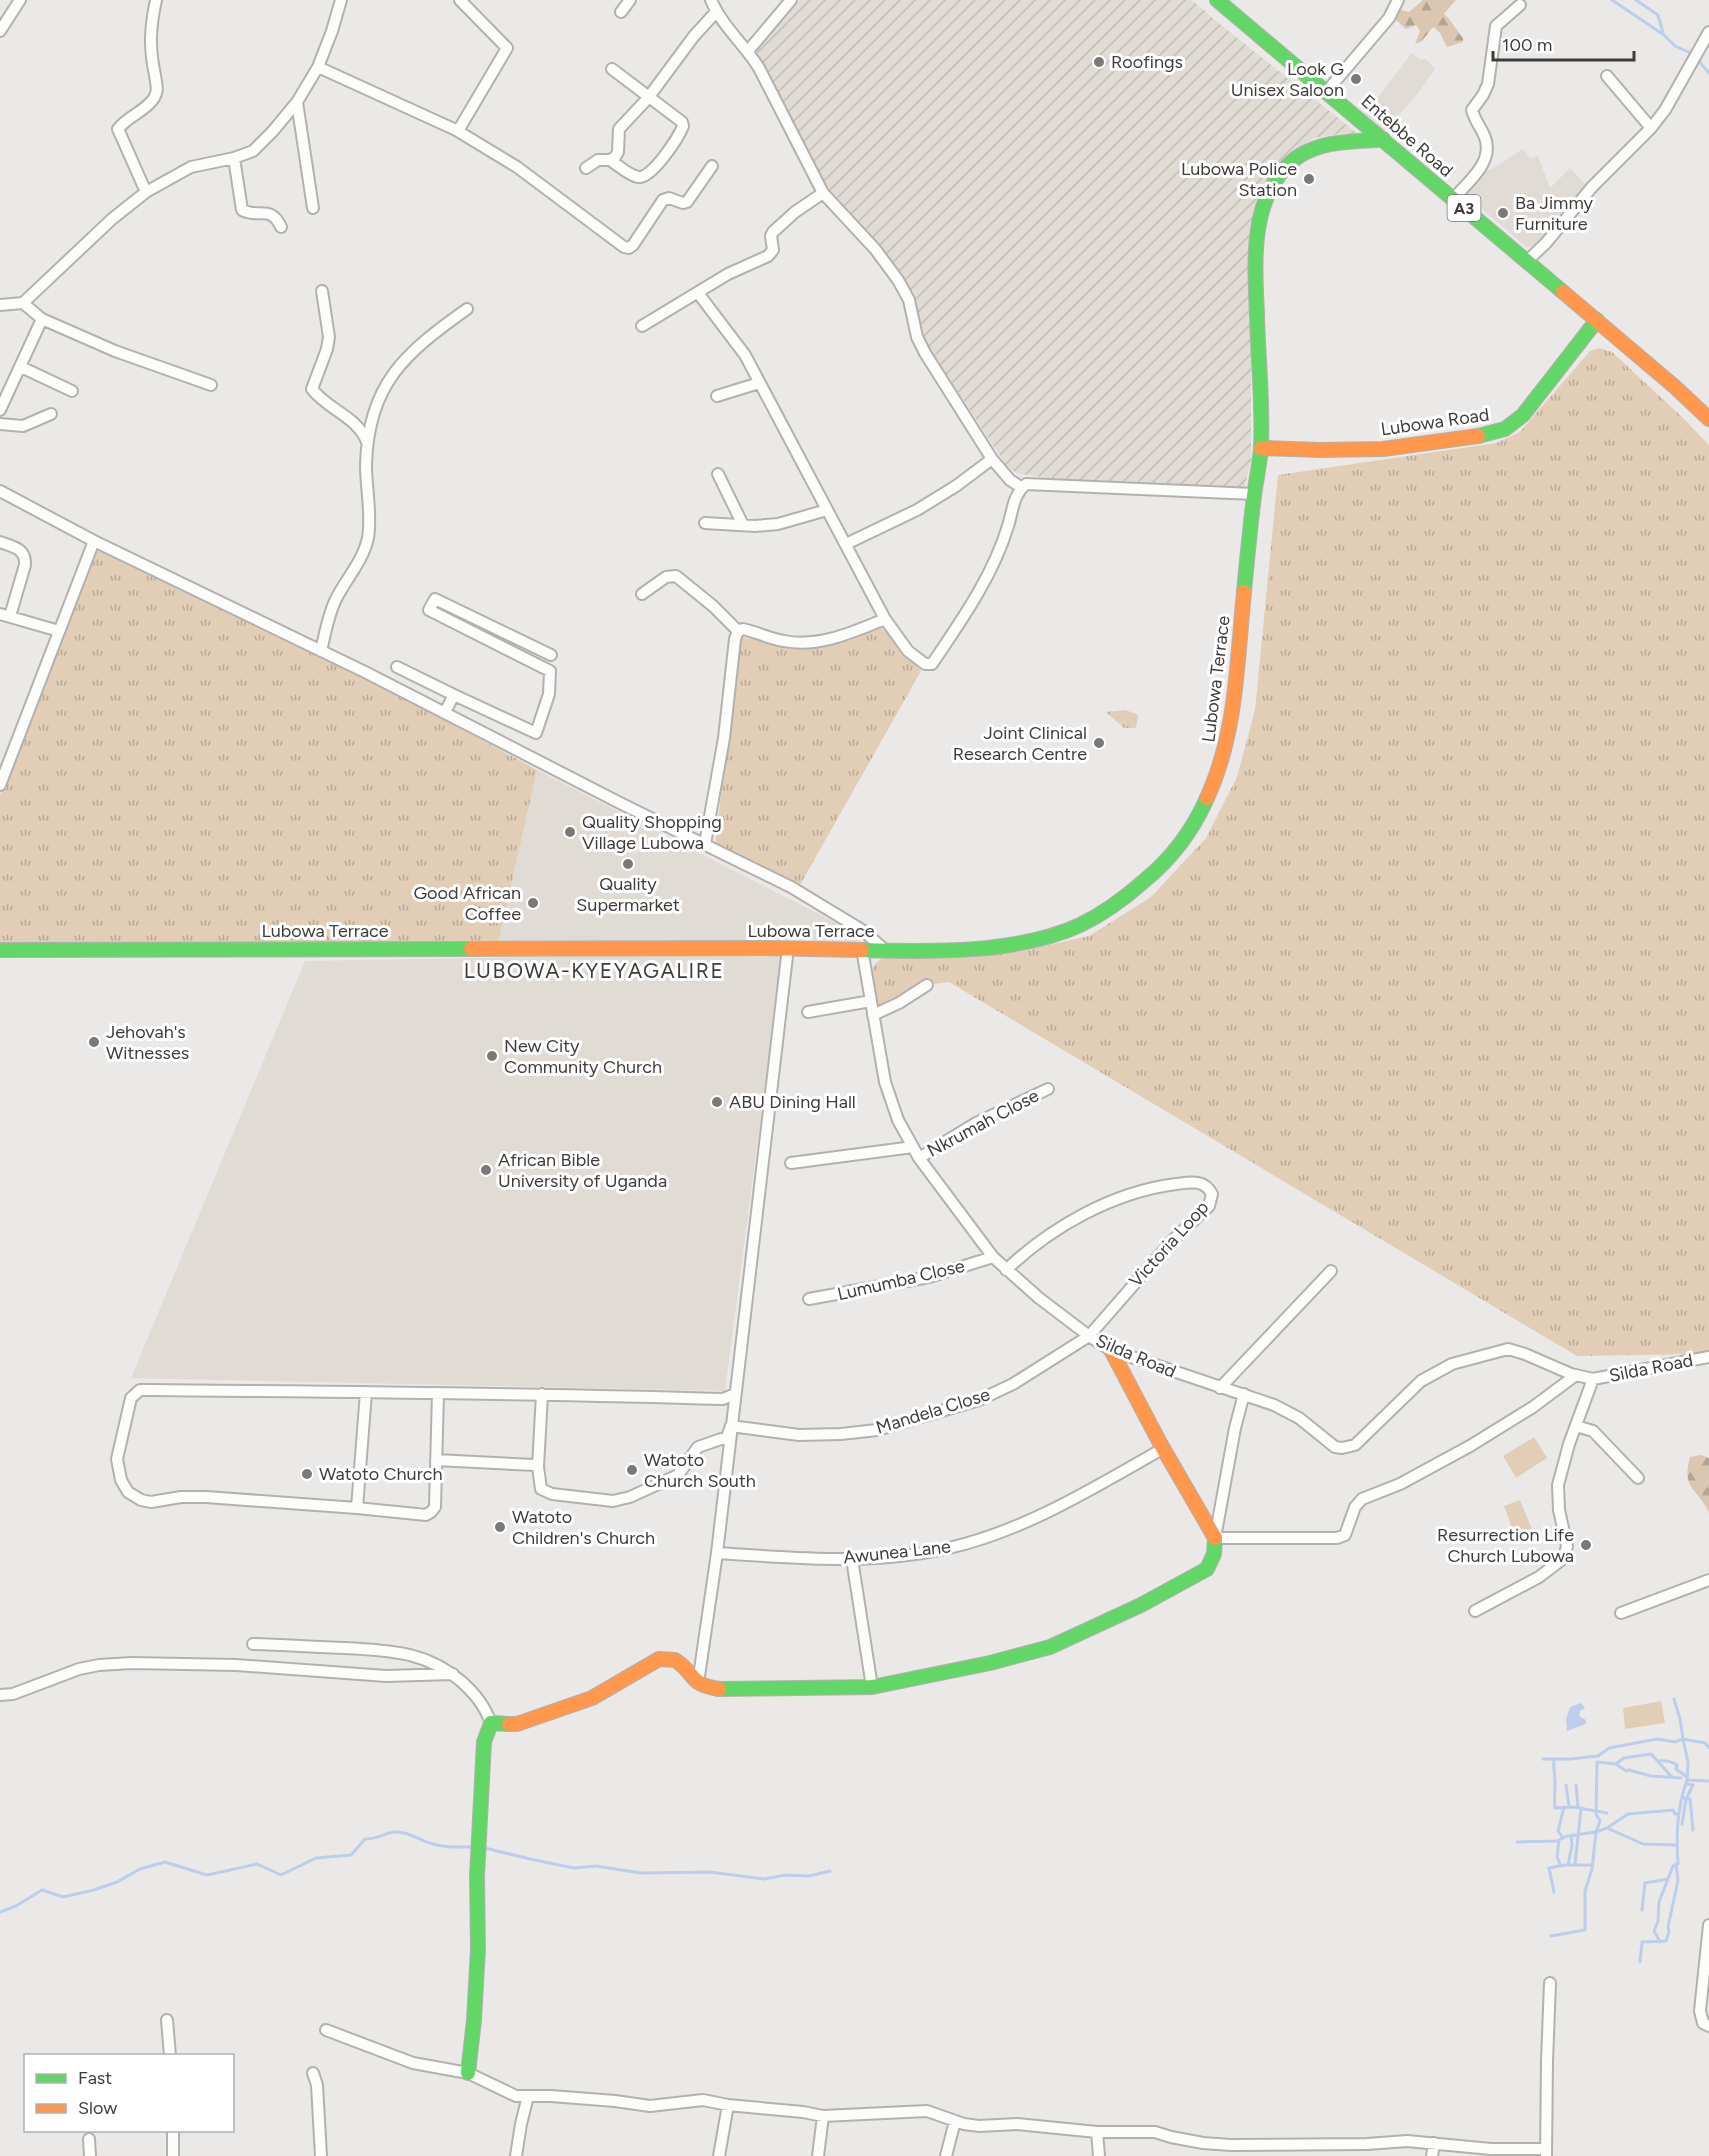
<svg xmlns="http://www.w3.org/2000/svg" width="1709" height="2156" font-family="Figtree,sans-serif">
<defs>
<pattern id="industrial-furrows" width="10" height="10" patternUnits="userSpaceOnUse" patternTransform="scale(1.5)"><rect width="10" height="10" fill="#e0dbd4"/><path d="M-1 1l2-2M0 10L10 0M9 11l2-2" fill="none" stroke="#c1bdb7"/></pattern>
<pattern id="grass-tufts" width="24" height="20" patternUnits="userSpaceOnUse" patternTransform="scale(1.5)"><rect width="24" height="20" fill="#e2ceb7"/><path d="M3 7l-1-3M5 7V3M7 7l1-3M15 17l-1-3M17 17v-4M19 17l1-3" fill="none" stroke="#b9a896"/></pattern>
<pattern id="forest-firs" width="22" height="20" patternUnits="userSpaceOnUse" patternTransform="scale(1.5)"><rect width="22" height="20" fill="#dbc7b1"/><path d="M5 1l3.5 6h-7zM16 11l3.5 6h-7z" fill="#b3a391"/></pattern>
</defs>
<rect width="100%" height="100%" fill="#ebe9e7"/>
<path fill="#e0dbd4" d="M1412 53 1420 60 1426 59 1435 69 1416 96 1384 131 1365 114Z
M1523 149 1530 159 1538 156 1550 188 1570 168 1589 188 1547 238 1527 248 1463 192 1484 166 1490 170Z
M537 770 854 932 861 937 862 940 857 943 537 942 498 944Z
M782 953 725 1391 131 1378 305 961Z"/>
<path fill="url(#industrial-furrows)" d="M800 0H1192L1221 25 1362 137 1339 134 1314 138 1284 158 1268 179 1258 205 1251 261V461L1244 489 1164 487 1048 478 1016 473 1006 465 927 345 913 298 882 248 828 188 756 52Z"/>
<path fill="url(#grass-tufts)" d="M1599 348 1612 352 1681 416 1709 445V1352L1698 1354 1577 1356 949 982 935 984 926 981 918 983 900 997 877 1009 872 972 874 965 881 959 1017 952 1089 936 1151 897 1206 838 1237 777 1255 710 1278 475 1496 443 1520 432 1590 351Z
M97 551 104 553C252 618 396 692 537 770L498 944 124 945 0 943V795Z
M881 626 921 671 800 885 715 844 741 637 761 639 792 649 852 640Z
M1125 710 1137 714 1138 717 1136 728H1124L1106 712Z"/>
<path fill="url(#forest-firs)" d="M1423 0H1456L1444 14C1452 21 1456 30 1463 38V42L1447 47 1440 33 1433 27 1421 42 1415 44 1420 31 1416 25 1406 29 1395 19 1398 9 1409 12Z
M1701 1455 1709 1458V1513C1698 1487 1681 1491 1690 1457Z"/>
<path fill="#e2ceb7" d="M1534 1437 1547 1458 1516 1478 1503 1456Z
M1520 1500 1533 1532 1516 1539 1504 1506Z
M1661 1701 1665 1723 1625 1729 1623 1708Z"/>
<path fill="#bcceeb" d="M1581 1703 1585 1708 1580 1711 1579 1716 1586 1720V1724L1567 1731 1566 1719 1570 1707Z"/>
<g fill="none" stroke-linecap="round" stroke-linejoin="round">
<path stroke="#bcceeb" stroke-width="3" d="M1612 0 1664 35 1675 46 1693 54
M1636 0 1658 15 1663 33
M1697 59 1709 73
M1674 1699 1680 1719 1683 1739 1705 1743 1709 1748
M1543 1759H1570L1598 1756 1609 1748 1657 1739 1675 1742 1683 1739 1688 1762 1687 1780 1709 1781
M1554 1759C1553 1768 1555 1775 1555 1783 1555 1792 1554 1799 1555 1808L1573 1807 1607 1813
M1659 1761C1666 1760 1671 1761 1677 1765L1676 1769 1687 1777
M1597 1762 1616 1764 1626 1771 1629 1770 1651 1776 1681 1778
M1616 1764 1624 1758 1651 1754 1672 1777
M1566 1785 1569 1806
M1576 1785 1578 1808
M1684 1798 1690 1799 1693 1830
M1682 1824 1686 1799 1693 1785 1686 1784
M1607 1828 1643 1844 1676 1845
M1563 1838 1558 1831 1564 1807
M1559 1840 1557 1857 1561 1866
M1517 1842 1557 1841 1567 1836 1596 1832 1607 1828 1628 1814 1673 1810 1675 1814H1678
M485 1848 530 1859 574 1868 596 1866 641 1873 710 1872 764 1879 786 1875 809 1876 830 1871
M1568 1865 1572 1845 1571 1835
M1575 1865 1581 1808
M1554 1892 1549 1868 1565 1865H1593
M1642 1910 1645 1883 1668 1879
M0 1912 16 1906 42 1890 63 1897 94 1890 117 1882 140 1869 165 1862 207 1875 257 1864 281 1875 316 1858 351 1855 365 1839C379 1839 385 1832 397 1832 410 1832 420 1841 433 1844 445 1848 458 1847 470 1847
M1551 1936 1585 1930V1891L1592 1869 1596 1832 1600 1821 1596 1814 1597 1762
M1660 1942 1654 1931 1658 1921 1659 1902 1673 1866 1676 1864
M1640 1962 1642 1942 1666 1941 1669 1932 1668 1927 1678 1880 1676 1864H1678C1676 1834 1677 1808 1687 1780"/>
<defs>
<path id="street" d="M711 0C722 26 744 44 759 68L823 193 875 249 898 280 909 300 917 337 925 353 992 459 1010 480 1022 488
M621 12 630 0
M0 31 20 0
M748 51 791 0
M318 67 456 130 517 167 624 247 629 248 633 245 663 200 669 198 683 203 687 202 712 166
M1607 76 1651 128
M1327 91 1389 18 1398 0
M297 102 313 208
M458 131 507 48 460 0
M234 158 242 210C259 219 270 204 281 227
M610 160C618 165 628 175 638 177 651 180 679 137 683 126L682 122 612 69
M586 168 598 160H610L615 157 618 152 619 129 648 98 694 36 716 12
M146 192 118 129C128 116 146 111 154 98 159 90 156 84 155 75 149 47 150 28 156 0
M1453 199C1468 182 1496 161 1484 135 1480 126 1474 119 1472 110L1483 95 1488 84 1496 26 1520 5
M1527 261 1546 243 1592 187 1651 128 1665 110 1709 32
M322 291 329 337 327 349 312 389C328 410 358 417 367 442
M698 293 745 355 885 619 908 651 925 664H932C961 621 993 576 1008 526 1013 510 1013 495 1026 484L1254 494
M0 305 23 303 112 219 146 192 191 167 234 158 253 151 273 131 297 102 318 67 332 31 341 0
M42 319 115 351 211 385
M642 326 728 274 768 256 773 250 771 236 773 232 795 212 823 193
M21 367 72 391
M717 396 759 383
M0 410 42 319 23 303
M0 424 23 426 51 414
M718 474 743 525
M0 491 94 541 365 672 622 804 791 887 862 930 884 949
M705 523 755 526 778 524 827 510
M0 542C13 547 26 548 25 565L10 616
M846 544 917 510 956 486 992 459
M642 594 666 577 676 576 713 606 738 631
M0 614 59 631
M321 651C325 634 328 615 336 599 346 579 363 561 368 538 372 515 366 489 366 465 368 384 405 353 467 309
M397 667 454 695 445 712
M454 695 536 733 549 694 550 671 429 610 435 599 551 655
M0 785 94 541
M705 844 724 738 735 639 738 631 743 629C757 632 770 639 784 641 819 648 853 632 885 619
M862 949 885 1082 898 1120 919 1158 993 1257 1039 1298 1089 1336 1111 1350 1274 1405 1299 1418 1335 1447 1342 1448 1355 1445 1421 1381 1452 1364 1508 1349 1525 1354 1571 1374 1593 1379 1709 1357
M808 1012 871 1001
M873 1015 899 1003 927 985
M919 1158 976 1123 1048 1089
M791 1163 913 1147
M809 1299 929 1277 993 1257
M1220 1388 1331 1271
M438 1393 435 1507 431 1512 426 1515 357 1508 206 1497H181L151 1502 141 1500 128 1492 121 1480 117 1459 131 1398 140 1390H153C343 1392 533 1393 723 1399L735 1394
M1244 1394 1235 1428 1215 1538H1337L1345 1535 1355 1507 1362 1499 1400 1484 1470 1446 1533 1407 1576 1375
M1576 1426 1593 1431 1638 1478
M436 1460 535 1465 538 1467 541 1489 552 1494 613 1501 630 1497 678 1475 698 1447 727 1437 731 1426 799 1435 841 1434 877 1430 979 1400 1013 1384 1089 1336 1171 1242 1209 1206 1212 1194C1204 1179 1191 1182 1176 1184 1113 1192 1051 1227 1006 1270
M538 1467 542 1394
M357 1508 366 1392
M717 1553C795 1558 876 1566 953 1547 1028 1529 1097 1486 1164 1448
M852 1559 872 1687
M1475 1611 1539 1577 1564 1558 1567 1546 1559 1510 1558 1485 1569 1444 1593 1379
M1621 1613 1709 1580
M253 1644C284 1645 315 1647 345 1648 391 1651 426 1651 462 1682 476 1695 484 1705 491 1723
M698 1683 717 1553 788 948
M0 1695 13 1694 79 1669 99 1665 132 1663 236 1665 386 1676 453 1674
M1709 1925 1700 2011 1703 2023 1709 2026
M167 2020 170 2056
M326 2030 413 2063 468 2073 516 2096H551L615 2101 650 2106 703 2100 728 2105 803 2112 823 2116 927 2111 964 2124 979 2126 1017 2124 1097 2132H1155L1171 2137 1203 2143 1231 2145 1367 2144 1407 2141 1491 2149H1546
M313 2073 317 2085 321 2156
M173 2130V2156
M1097 2132 1099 2156
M89 2139 90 2156
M516 2156 521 2124 528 2096
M719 2156 728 2105
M818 2156 823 2116
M946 2156 955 2121
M1432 2156 1434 2143
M1546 2156 1547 2061 1550 1983"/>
<path id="fast" d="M1217 0 1563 292
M1478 436 1505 429 1523 415 1597 320
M1244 592C1247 560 1250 528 1254 496 1256 480 1260 463 1261 447 1263 403 1258 359 1257 315 1255 265 1249 202 1289 164 1315 139 1350 143 1383 139
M0 950 471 949
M862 950C929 952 1018 954 1080 925 1103 914 1125 898 1144 881 1171 859 1193 830 1207 798
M719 1689 872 1687 990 1663 1050 1647 1141 1605 1207 1569 1214 1554 1215 1538
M468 2073 474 2020 478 1949 477 1876 484 1742 491 1723 509 1724"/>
<path id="slow" d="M1563 292 1675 387 1709 419
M1261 448 1320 450 1383 449 1478 436
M1207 798C1237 733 1237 661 1244 592
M471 949 763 948 862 950
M1111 1350 1160 1443 1215 1538
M509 1724H517L592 1698 659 1659 675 1660C696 1673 687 1684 719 1689"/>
</defs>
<use href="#street" stroke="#b3b1b0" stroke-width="14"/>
<use href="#fast" stroke="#b3b1b0" stroke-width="16"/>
<use href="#slow" stroke="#b3b1b0" stroke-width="16"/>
<use href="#street" stroke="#fcfcfb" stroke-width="10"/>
<use href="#fast" stroke="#63d668" stroke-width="14"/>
<use href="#slow" stroke="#ff974d" stroke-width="14"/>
</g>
<g fill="#7b7977" stroke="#fff" stroke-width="2">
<circle cx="1099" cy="62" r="6"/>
<circle cx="1356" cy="79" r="6"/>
<circle cx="1309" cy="179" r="6"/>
<circle cx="1503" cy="213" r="6"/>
<circle cx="1099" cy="743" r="6"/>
<circle cx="570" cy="832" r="6"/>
<circle cx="628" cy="864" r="6"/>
<circle cx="533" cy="903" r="6"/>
<circle cx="94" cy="1042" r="6"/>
<circle cx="492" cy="1056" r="6"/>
<circle cx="717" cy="1102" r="6"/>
<circle cx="486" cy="1170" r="6"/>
<circle cx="632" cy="1470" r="6"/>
<circle cx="307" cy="1474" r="6"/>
<circle cx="500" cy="1527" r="6"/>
<circle cx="1586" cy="1545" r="6"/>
</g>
<g text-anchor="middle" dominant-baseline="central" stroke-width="6" stroke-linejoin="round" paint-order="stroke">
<rect fill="#fff" stroke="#787776" stroke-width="1.5" x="1447.5" y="195" width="33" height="26" rx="4.5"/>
<g font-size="16" font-weight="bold" fill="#3e3d3b">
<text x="1464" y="208">A3</text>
</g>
<g font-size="18" fill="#3e3d3b" stroke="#fff" text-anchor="start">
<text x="1111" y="62">Roofings</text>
<text x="1344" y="69" text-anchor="end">Look G<tspan x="1344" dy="21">Unisex Saloon</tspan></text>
<text x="1297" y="169" text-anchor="end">Lubowa Police<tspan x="1297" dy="21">Station</tspan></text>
<text x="1515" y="203">Ba Jimmy<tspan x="1515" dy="21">Furniture</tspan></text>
<text x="1087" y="733" text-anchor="end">Joint Clinical<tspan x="1087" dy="21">Research Centre</tspan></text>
<text x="582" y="822">Quality Shopping<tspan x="582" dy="21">Village Lubowa</tspan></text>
<text x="628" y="884" text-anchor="middle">Quality<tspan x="628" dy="21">Supermarket</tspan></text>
<text x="521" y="893" text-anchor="end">Good African<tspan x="521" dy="21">Coffee</tspan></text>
<text x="106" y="1032">Jehovah's<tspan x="106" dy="21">Witnesses</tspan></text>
<text x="504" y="1046">New City<tspan x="504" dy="21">Community Church</tspan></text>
<text x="729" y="1102">ABU Dining Hall</text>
<text x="498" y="1160">African Bible<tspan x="498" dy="21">University of Uganda</tspan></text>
<text x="644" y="1460">Watoto<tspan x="644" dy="21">Church South</tspan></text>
<text x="319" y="1474">Watoto Church</text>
<text x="512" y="1517">Watoto<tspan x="512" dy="21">Children's Church</tspan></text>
<text x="1574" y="1535" text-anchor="end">Resurrection Life<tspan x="1574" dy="21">Church Lubowa</tspan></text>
</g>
<g font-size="18" fill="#3e3d3b" stroke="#fff">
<text transform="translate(1407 136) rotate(41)">Entebbe Road</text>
<text transform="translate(1435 422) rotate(-8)">Lubowa Road</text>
<text transform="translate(1216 679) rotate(-83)">Lubowa Terrace</text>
<text x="325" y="931">Lubowa Terrace</text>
<text x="811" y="931">Lubowa Terrace</text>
<text transform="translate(983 1123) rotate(-28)">Nkrumah Close</text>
<text transform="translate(1169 1244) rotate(-48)">Victoria Loop</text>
<text transform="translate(901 1280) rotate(-13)">Lumumba Close</text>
<text transform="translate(1136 1356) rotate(23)">Silda Road</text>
<text transform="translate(1651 1368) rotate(-11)">Silda Road</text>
<text transform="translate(933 1411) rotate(-17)">Mandela Close</text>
<text transform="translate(897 1552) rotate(-6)">Awunea Lane</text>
</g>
<g font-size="21" letter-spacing="1.5" fill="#3e3d3b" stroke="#fff">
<text x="594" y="970">LUBOWA-KYEYAGALIRE</text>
</g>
</g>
<rect x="24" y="2054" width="210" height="78" fill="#ffffff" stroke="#b2b1b1" stroke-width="1.5"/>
<rect x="36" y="2074" width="30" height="9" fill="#63d668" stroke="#b2b1b1" stroke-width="1.5"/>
<text x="78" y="2084" font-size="18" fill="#3e3d3b">Fast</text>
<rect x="36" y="2104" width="30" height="9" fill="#ff974d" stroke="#b2b1b1" stroke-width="1.5"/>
<text x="78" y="2114" font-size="18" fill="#3e3d3b">Slow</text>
<path d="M1493 51v9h141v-9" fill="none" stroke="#3e3d3b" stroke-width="3"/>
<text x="1502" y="51" font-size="18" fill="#3e3d3b" stroke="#ffffff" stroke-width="4.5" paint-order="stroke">100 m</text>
</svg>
